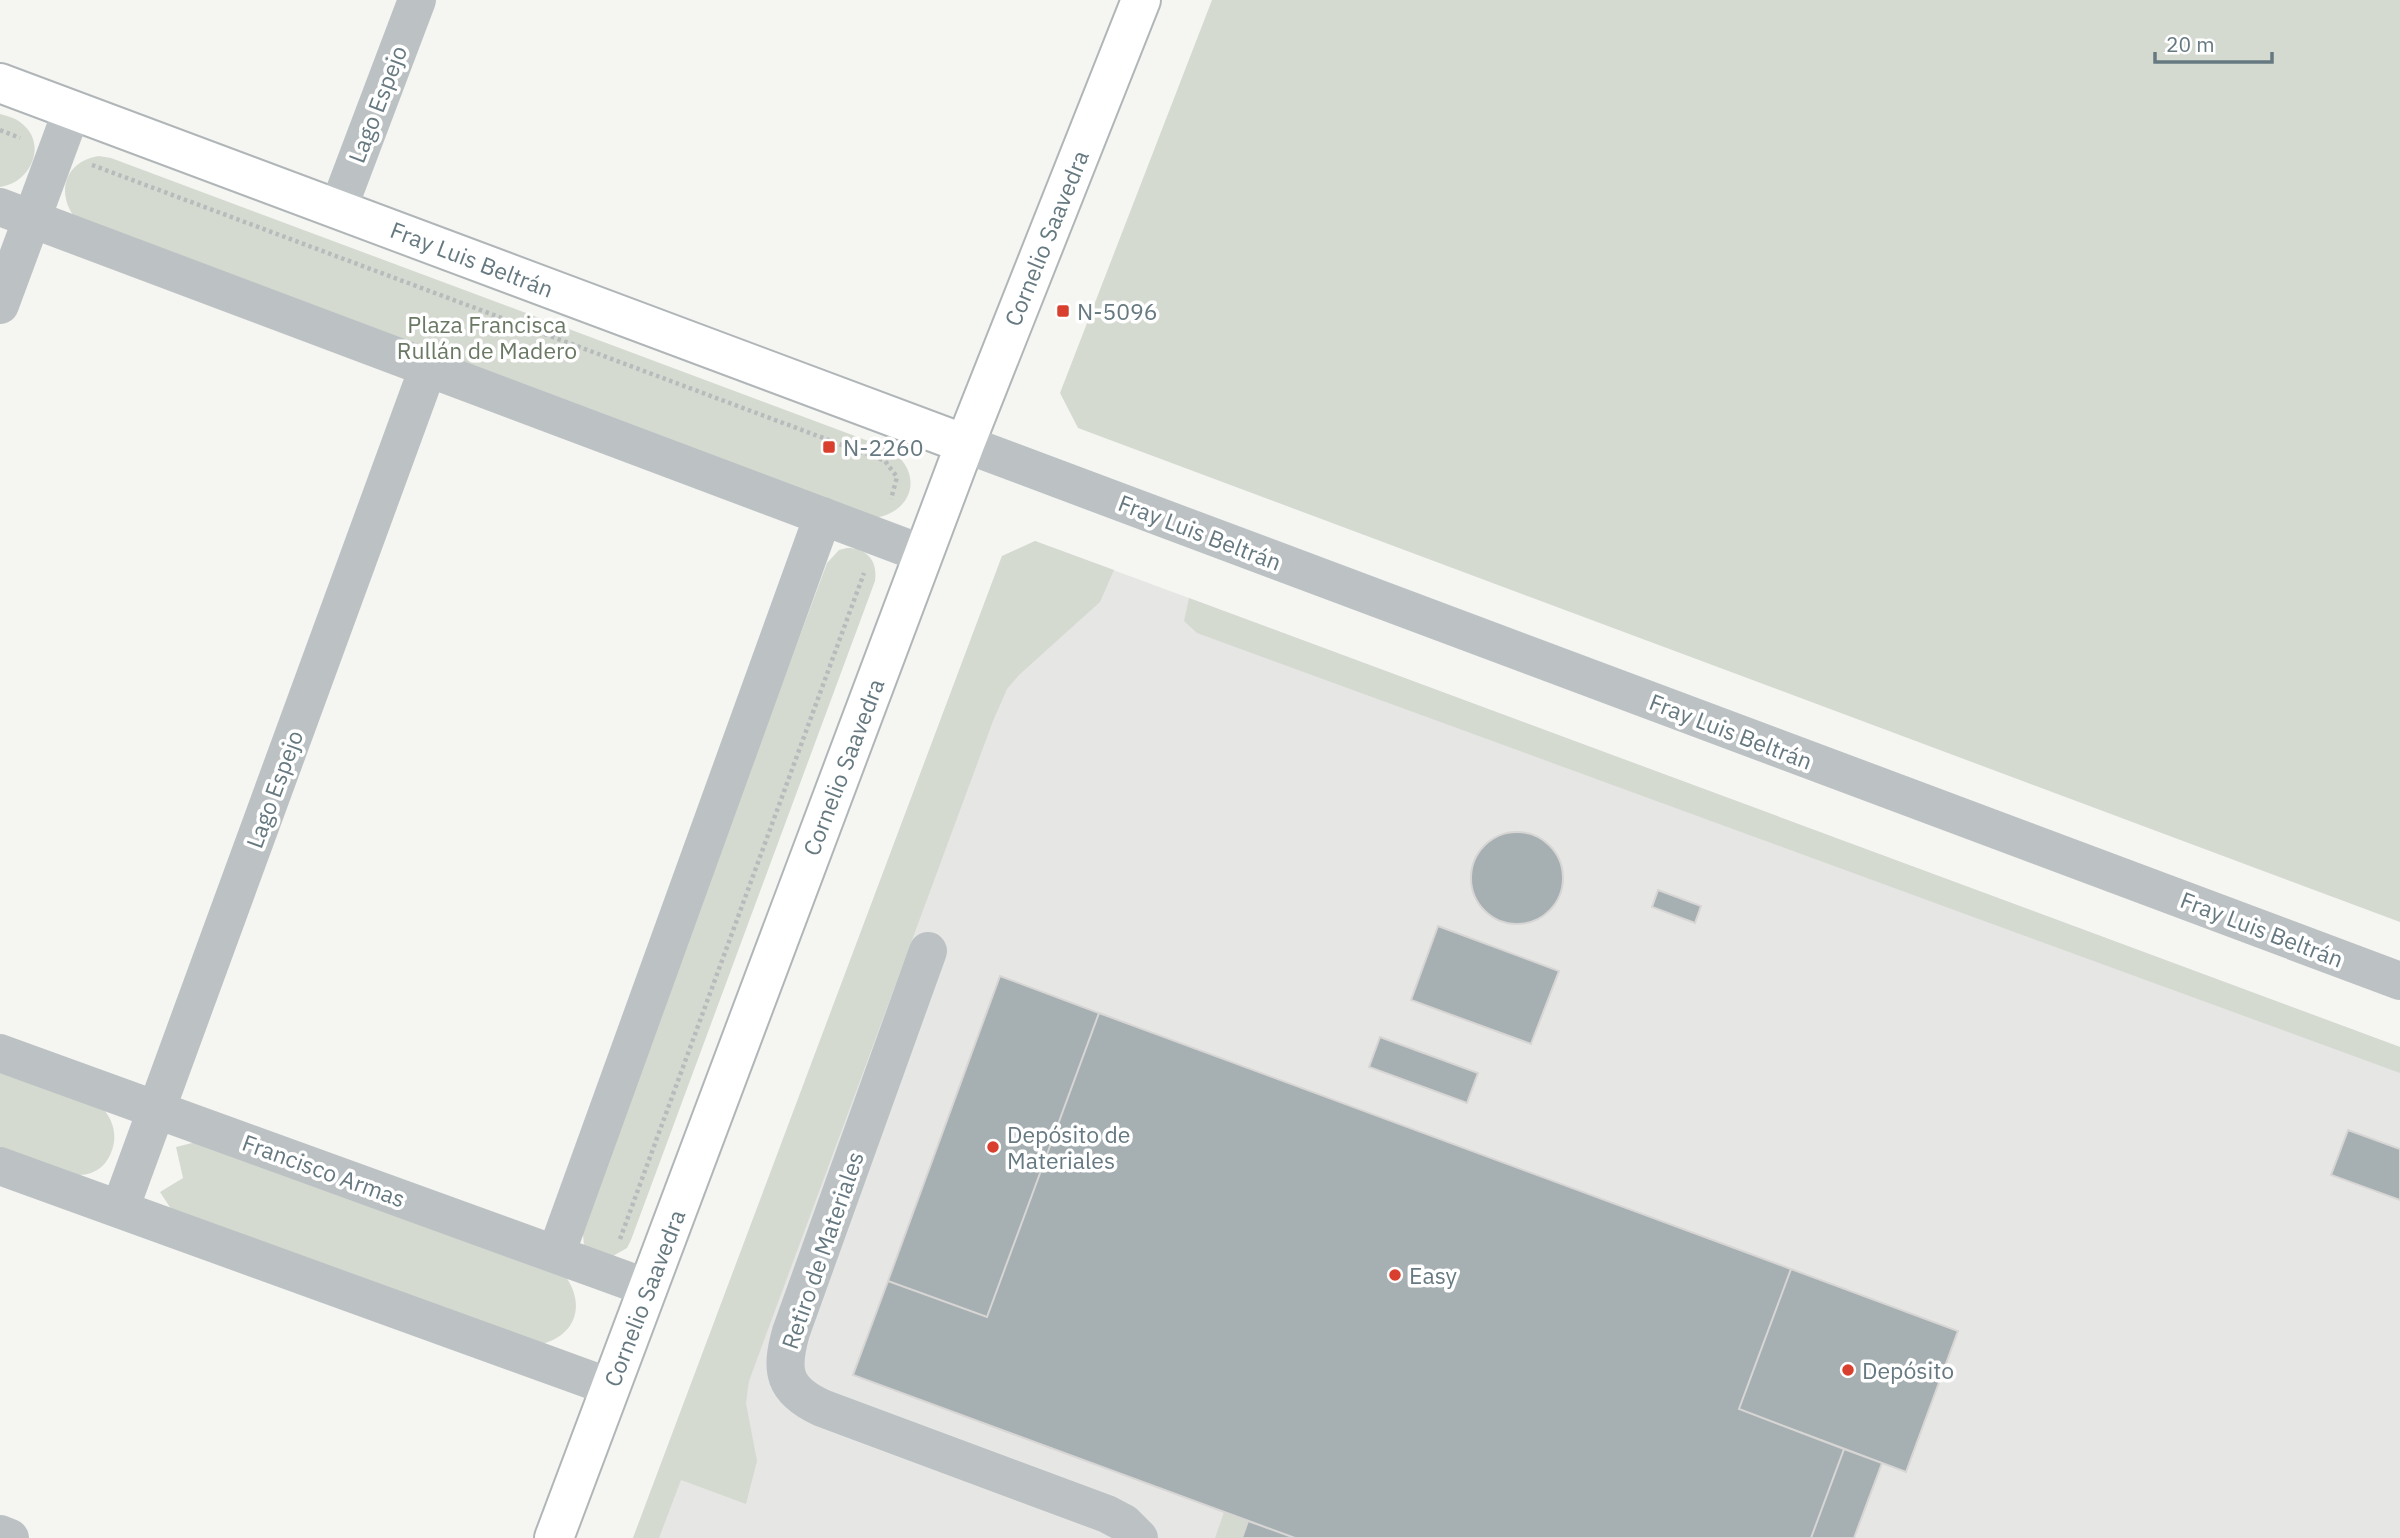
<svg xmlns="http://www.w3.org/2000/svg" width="2400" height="1538" font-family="'IBM Plex Sans',sans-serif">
<rect width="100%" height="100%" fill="#f5f5f2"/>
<path fill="#e6e6e5" d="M1035 541 2400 1047V1538H633L1002 556Z"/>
<path fill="#d5dad1" d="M1212 0H2400V922L1078 428 1060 393Z
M0 114C7 116 15 118 20 122 49 143 31 183 0 187Z
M99 156 111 158 887 448C924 469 916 513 873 518L76 219C55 193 65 161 99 156Z
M1035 541 1114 570 1100 602 1019 675 1007 689 993 721 749 1381 746 1403 757 1461 746 1504 681 1480 659 1538H633L1002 556Z
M847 548C867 548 878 561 875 581L631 1240 627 1248 613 1256 584 1246 582 1222 827 563 839 550Z
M1189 598 2400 1047V1073L1197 633 1184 621Z
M0 1068C19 1075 90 1097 101 1107 112 1117 117 1133 113 1147 98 1200 34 1164 0 1153Z
M200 1141 563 1273C587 1303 577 1337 538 1345L173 1212 160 1192 183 1178 176 1147Z
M1224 1512 1248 1521 1242 1538H1215Z"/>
<path fill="#a6afb2" stroke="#d7d6d4" stroke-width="2" d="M1471 878a46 46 0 1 1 92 0a46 46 0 1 1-92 0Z
M1658 890 1701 906 1695 923 1652 907Z
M1438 926 1559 971 1531 1044 1411 1000Z
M1000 976 1099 1013 987 1317 888 1281Z
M1099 1013 1791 1269 1739 1409 1844 1449 1811 1538H1295L853 1375 888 1281 987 1317Z
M1380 1037 1478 1073 1467 1103 1369 1067Z
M2348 1130 2400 1149V1200L2331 1175Z
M1791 1269 1958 1331 1906 1472 1739 1409Z
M1844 1449 1882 1463 1854 1538H1811Z
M1248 1521 1295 1538H1242Z"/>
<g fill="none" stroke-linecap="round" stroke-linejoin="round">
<defs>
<path id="major" d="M0 83 965 444
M554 1538 965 444 1141 0"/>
</defs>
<use href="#major" stroke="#b0b6b8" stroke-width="42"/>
<path stroke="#b7bbbc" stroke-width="4.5" stroke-dasharray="3.5 3.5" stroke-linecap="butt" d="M0 130 20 138
M92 165 885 461 897 477 891 499
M620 1239 864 573"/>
<path stroke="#bcc2c4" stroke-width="38" d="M0 207 923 554
M338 209 417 0
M0 305 72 110
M965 444 2400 981
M928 951 791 1332C780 1371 783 1390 822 1408L1107 1514 1124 1523 1139 1538
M0 1053 648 1288
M0 1166 610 1387
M120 1209 428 368
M556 1254 823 516
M0 1534 10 1538"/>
<use href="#major" stroke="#fff" stroke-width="38"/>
</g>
<g fill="#d93f2e" stroke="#fff" stroke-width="2.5">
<rect x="1056" y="304" width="14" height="14" rx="3.5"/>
<rect x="822" y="440" width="14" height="14" rx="3.5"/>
<circle cx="993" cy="1147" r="7"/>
<circle cx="1395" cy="1275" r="7"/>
<circle cx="1848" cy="1370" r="7"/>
</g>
<g text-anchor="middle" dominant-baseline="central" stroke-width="7" stroke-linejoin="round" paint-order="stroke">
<g font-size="23" fill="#667981" stroke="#fff">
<text transform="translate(377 104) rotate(-69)">Lago Espejo</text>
<text transform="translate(1046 238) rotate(-68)">Cornelio Saavedra</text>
<text transform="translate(472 259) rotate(21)">Fray Luis Beltrán</text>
<text transform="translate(1200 532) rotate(21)">Fray Luis Beltrán</text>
<text transform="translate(1731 731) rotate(21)">Fray Luis Beltrán</text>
<text transform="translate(843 767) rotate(-69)">Cornelio Saavedra</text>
<text transform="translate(274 789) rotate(-70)">Lago Espejo</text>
<text transform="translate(2262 929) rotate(21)">Fray Luis Beltrán</text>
<text transform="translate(324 1170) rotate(20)">Francisco Armas</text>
<text transform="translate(822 1250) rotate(-71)">Retiro de Materiales</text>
<text transform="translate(644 1298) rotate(-69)">Cornelio Saavedra</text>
</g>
<g font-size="23" fill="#667981" stroke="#fff" text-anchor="start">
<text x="1077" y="311">N-5096</text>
<text x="843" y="447">N-2260</text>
<text x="1007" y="1134">Depósito de<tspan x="1007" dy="26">Materiales</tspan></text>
<text x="1409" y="1275">Easy</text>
<text x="1862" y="1370">Depósito</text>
</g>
<g font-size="23" fill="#6b7964" stroke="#fff">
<text x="487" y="324">Plaza Francisca<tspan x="487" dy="26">Rullán de Madero</tspan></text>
</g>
</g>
<path d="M2155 52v10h117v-10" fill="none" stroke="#667981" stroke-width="3.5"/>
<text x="2166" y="52" font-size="21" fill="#667981" stroke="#ffffff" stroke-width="5" paint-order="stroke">20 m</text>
</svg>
